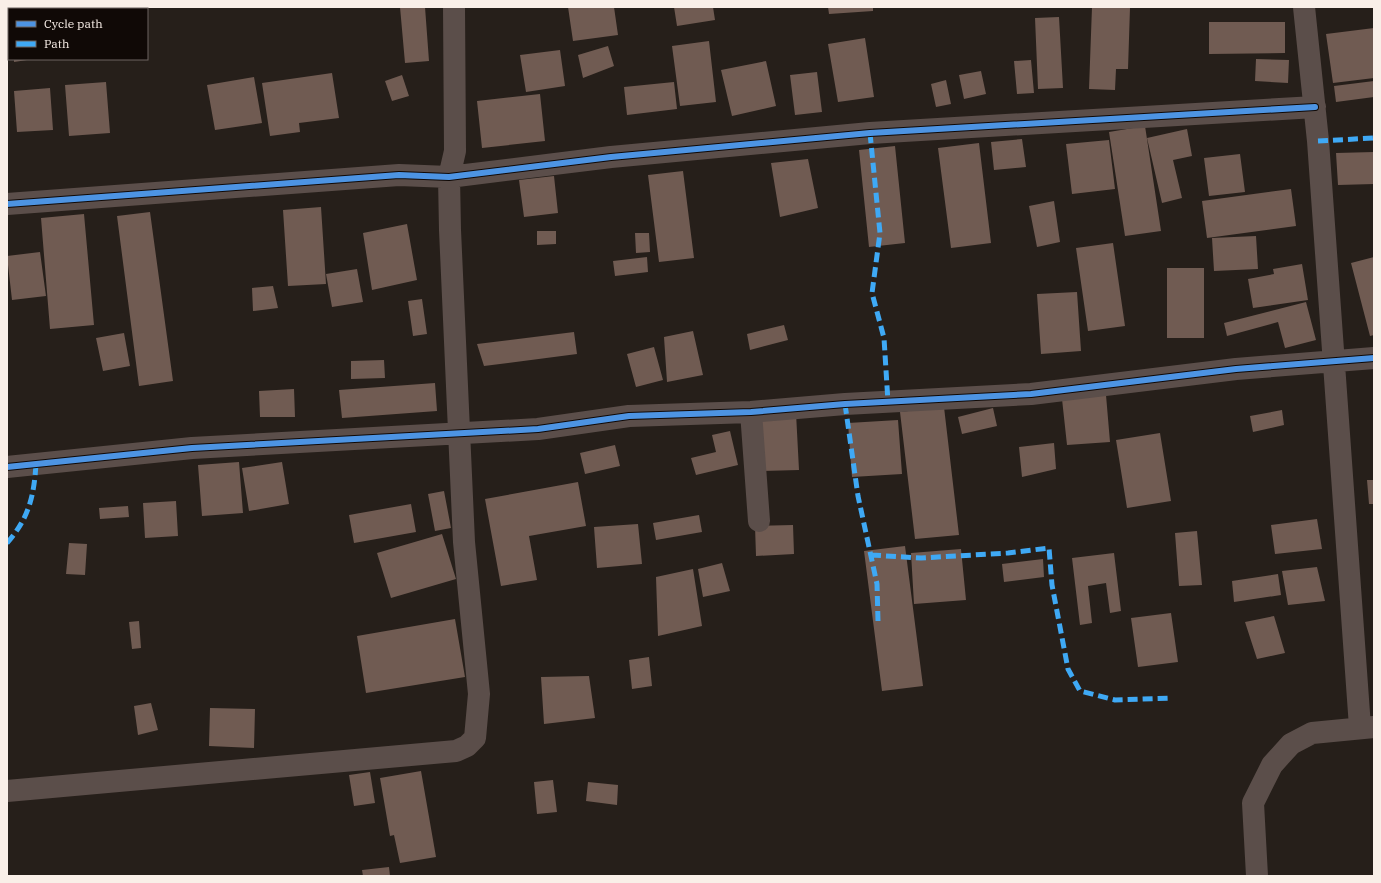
<svg xmlns="http://www.w3.org/2000/svg" width="1381" height="883" font-family="'IBM Plex Serif',serif">
<rect width="100%" height="100%" fill="#261f1a"/>
<path fill="#705b52" d="M7 7H44V9H9L8 24Z
M400 7H425L429 61 405 63Z
M568 7H614L618 35 573 41Z
M674 7H713L715 20 677 26Z
M828 7H873V11L829 14Z
M1092 7 1130 8 1128 69H1116L1115 90 1089 89Z
M1059 17 1063 88 1038 89 1035 18Z
M1209 22H1285V53L1209 54Z
M1374 28V78L1333 83 1326 34Z
M865 38 874 97 838 102 828 44Z
M709 41 716 102 680 106 672 46Z
M608 46 614 66 583 78 578 55Z
M560 50 565 86 526 92 520 55Z
M14 59H27V60L14 62Z
M1256 59 1289 60 1288 83 1255 81Z
M1031 60 1034 93 1017 94 1014 61Z
M766 61 776 106 732 116 721 70Z
M981 71 986 94 964 99 959 75Z
M817 72 822 112 795 115 790 75Z
M332 73 339 118 299 123 300 132 270 136 262 83Z
M402 75 409 96 392 101 385 81Z
M254 77 262 123 215 130 207 85Z
M946 80 951 104 936 107 931 84Z
M1374 81V97L1336 102 1334 86Z
M106 82 110 133 69 136 65 85Z
M674 82 677 109 627 115 624 87Z
M50 88 53 130 17 132 14 91Z
M540 94 545 141 482 148 477 101Z
M1145 126 1161 231 1125 236 1109 132Z
M1187 129 1192 156 1173 160 1182 198 1162 203 1147 138Z
M1022 139 1026 167 994 170 991 142Z
M1109 140 1115 189 1072 194 1066 144Z
M979 143 991 243 951 248 938 148Z
M895 146 905 243 869 247 859 150Z
M1374 152V184L1338 185 1336 153Z
M1240 154 1245 192 1209 196 1204 158Z
M808 159 818 208 780 217 771 163Z
M683 171 694 258 659 262 648 175Z
M554 176 558 213 524 217 519 180Z
M1291 189 1296 226 1207 238 1202 201Z
M1054 201 1060 242 1037 247 1029 206Z
M321 207 326 284 288 286 283 210Z
M150 212 173 381 139 386 117 216Z
M84 214 94 325 50 329 41 218Z
M407 224 417 280 372 290 363 233Z
M537 231H556V244L537 245Z
M635 233H649L650 252 636 253Z
M1256 236 1258 269 1214 271 1212 238Z
M1113 243 1125 326 1088 331 1076 248Z
M40 252 46 296 12 300 7 256Z
M647 257 648 272 615 276 613 261Z
M1374 257V335L1370 336 1351 263Z
M1302 264 1308 300 1253 308 1248 279 1274 274 1273 269Z
M1167 268H1204V338H1167Z
M357 269 363 302 332 307 326 274Z
M273 286 278 308 253 311 252 288Z
M1077 292 1081 351 1041 354 1037 294Z
M422 299 427 334 413 336 408 301Z
M1306 302 1316 340 1285 348 1278 322 1227 336 1224 323Z
M784 325 788 340 750 350 747 334Z
M693 331 703 375 667 382 664 337Z
M574 332 577 354 484 366 477 344Z
M124 333 130 366 103 371 96 338Z
M654 347 663 380 636 387 627 354Z
M384 360 385 378 351 379V361Z
M435 383 437 411 342 418 339 390Z
M294 389 295 417H260L259 391Z
M1106 395 1110 442 1067 445 1062 399Z
M944 407 959 535 915 539 900 412Z
M993 408 997 426 962 434 958 417Z
M1282 410 1284 425 1253 432 1250 416Z
M796 413 799 470 759 471 758 415Z
M898 420 902 474 852 477 848 423Z
M730 431 738 465 696 475 691 458 716 452 712 435Z
M1160 433 1171 501 1127 508 1116 440Z
M1054 443 1056 469 1022 477 1019 447Z
M615 445 620 466 585 474 580 453Z
M239 462 243 513 202 516 198 465Z
M282 462 289 504 249 511 242 468Z
M1367 480H1374V504H1369Z
M578 482 586 526 529 536 537 580 501 586 485 499Z
M444 491 451 528 435 531 428 494Z
M176 501 178 536 145 538 143 503Z
M411 504 416 532 354 543 349 515Z
M128 506 129 517 100 519 99 508Z
M699 515 702 532 656 540 653 523Z
M1317 519 1322 549 1275 554 1271 525Z
M638 524 642 564 597 568 594 527Z
M793 525 794 554 756 556 755 526Z
M1197 531 1202 585 1179 586 1175 533Z
M442 534 456 579 391 598 377 553Z
M69 543 87 544 85 575 66 574Z
M905 546 923 686 882 691 864 551Z
M961 549 966 600 914 604 911 553Z
M1114 553 1121 611 1110 613 1106 583 1088 586 1092 623 1080 625 1072 558Z
M1043 559 1044 577 1004 582 1002 564Z
M722 563 730 591 703 597 698 569Z
M1317 567 1325 601 1288 605 1282 571Z
M693 569 702 626 658 636 656 577Z
M1278 574 1281 595 1234 602 1232 581Z
M1171 613 1178 662 1138 667 1131 618Z
M1274 616 1285 653 1257 659 1245 622Z
M455 619 465 677 366 693 357 636Z
M139 621 141 648 132 649 129 622Z
M649 657 652 686 632 689 629 660Z
M589 676 595 718 544 724 541 677Z
M151 703 158 730 138 735 134 706Z
M210 708 255 709 254 748 209 746Z
M421 771 436 857 400 863 394 835 390 836 380 778Z
M370 772 375 803 354 806 349 775Z
M553 780 557 812 537 814 534 782Z
M588 782 618 785 617 805 586 801Z
M389 867 390 876H363L362 870Z"/>
<g fill="none" stroke-linecap="round" stroke-linejoin="round">
<path stroke="#5b4e4a" stroke-width="22" d="M1304 7 1318 141 1360 727
M7 204 399 175 449 177 611 157 870 133 1315 107
M751 412 759 521
M7 467 192 448 538 429 629 416 751 412 845 404 1031 394 1236 369 1374 358
M7 791 456 751 467 746 475 738 479 694 464 542 450 230 449 177 455 151 454 7
M1257 876 1253 803 1272 765 1291 744 1312 733 1374 727"/>
<path stroke="#3fa9f5" stroke-width="5" stroke-dasharray="10 5" stroke-linecap="butt" d="M870 133 880 233 872 293 884 338 888 402
M1318 141 1374 138
M845 404 858 496 877 584 878 621
M7 543C29 518 34 496 36 464
M871 555 921 558 1008 553 1049 548 1052 585 1068 669 1080 691 1115 700 1172 698"/>
<defs>
<path id="cycleway" d="M7 204 399 175 449 177 611 157 870 133 1315 107
M7 467 192 448 538 429 629 416 751 412 845 404 1031 394 1236 369 1374 358"/>
</defs>
<use href="#cycleway" stroke="#100906" stroke-width="8"/>
<use href="#cycleway" stroke="#4d94e3" stroke-width="6"/>
</g>
<rect width="1381" height="883" fill="none" stroke="#f9efe8" stroke-width="16"/>
<rect x="8" y="8" width="140" height="52" fill="#100906" stroke="#6d6560"/>
<rect x="16" y="21" width="20" height="6" fill="#4d94e3" stroke="#6d6560"/>
<text x="44" y="28" font-size="12" fill="#f9efe8">Cycle path</text>
<rect x="16" y="41" width="20" height="6" fill="#3fa9f5" stroke="#6d6560"/>
<text x="44" y="48" font-size="12" fill="#f9efe8">Path</text>
</svg>
